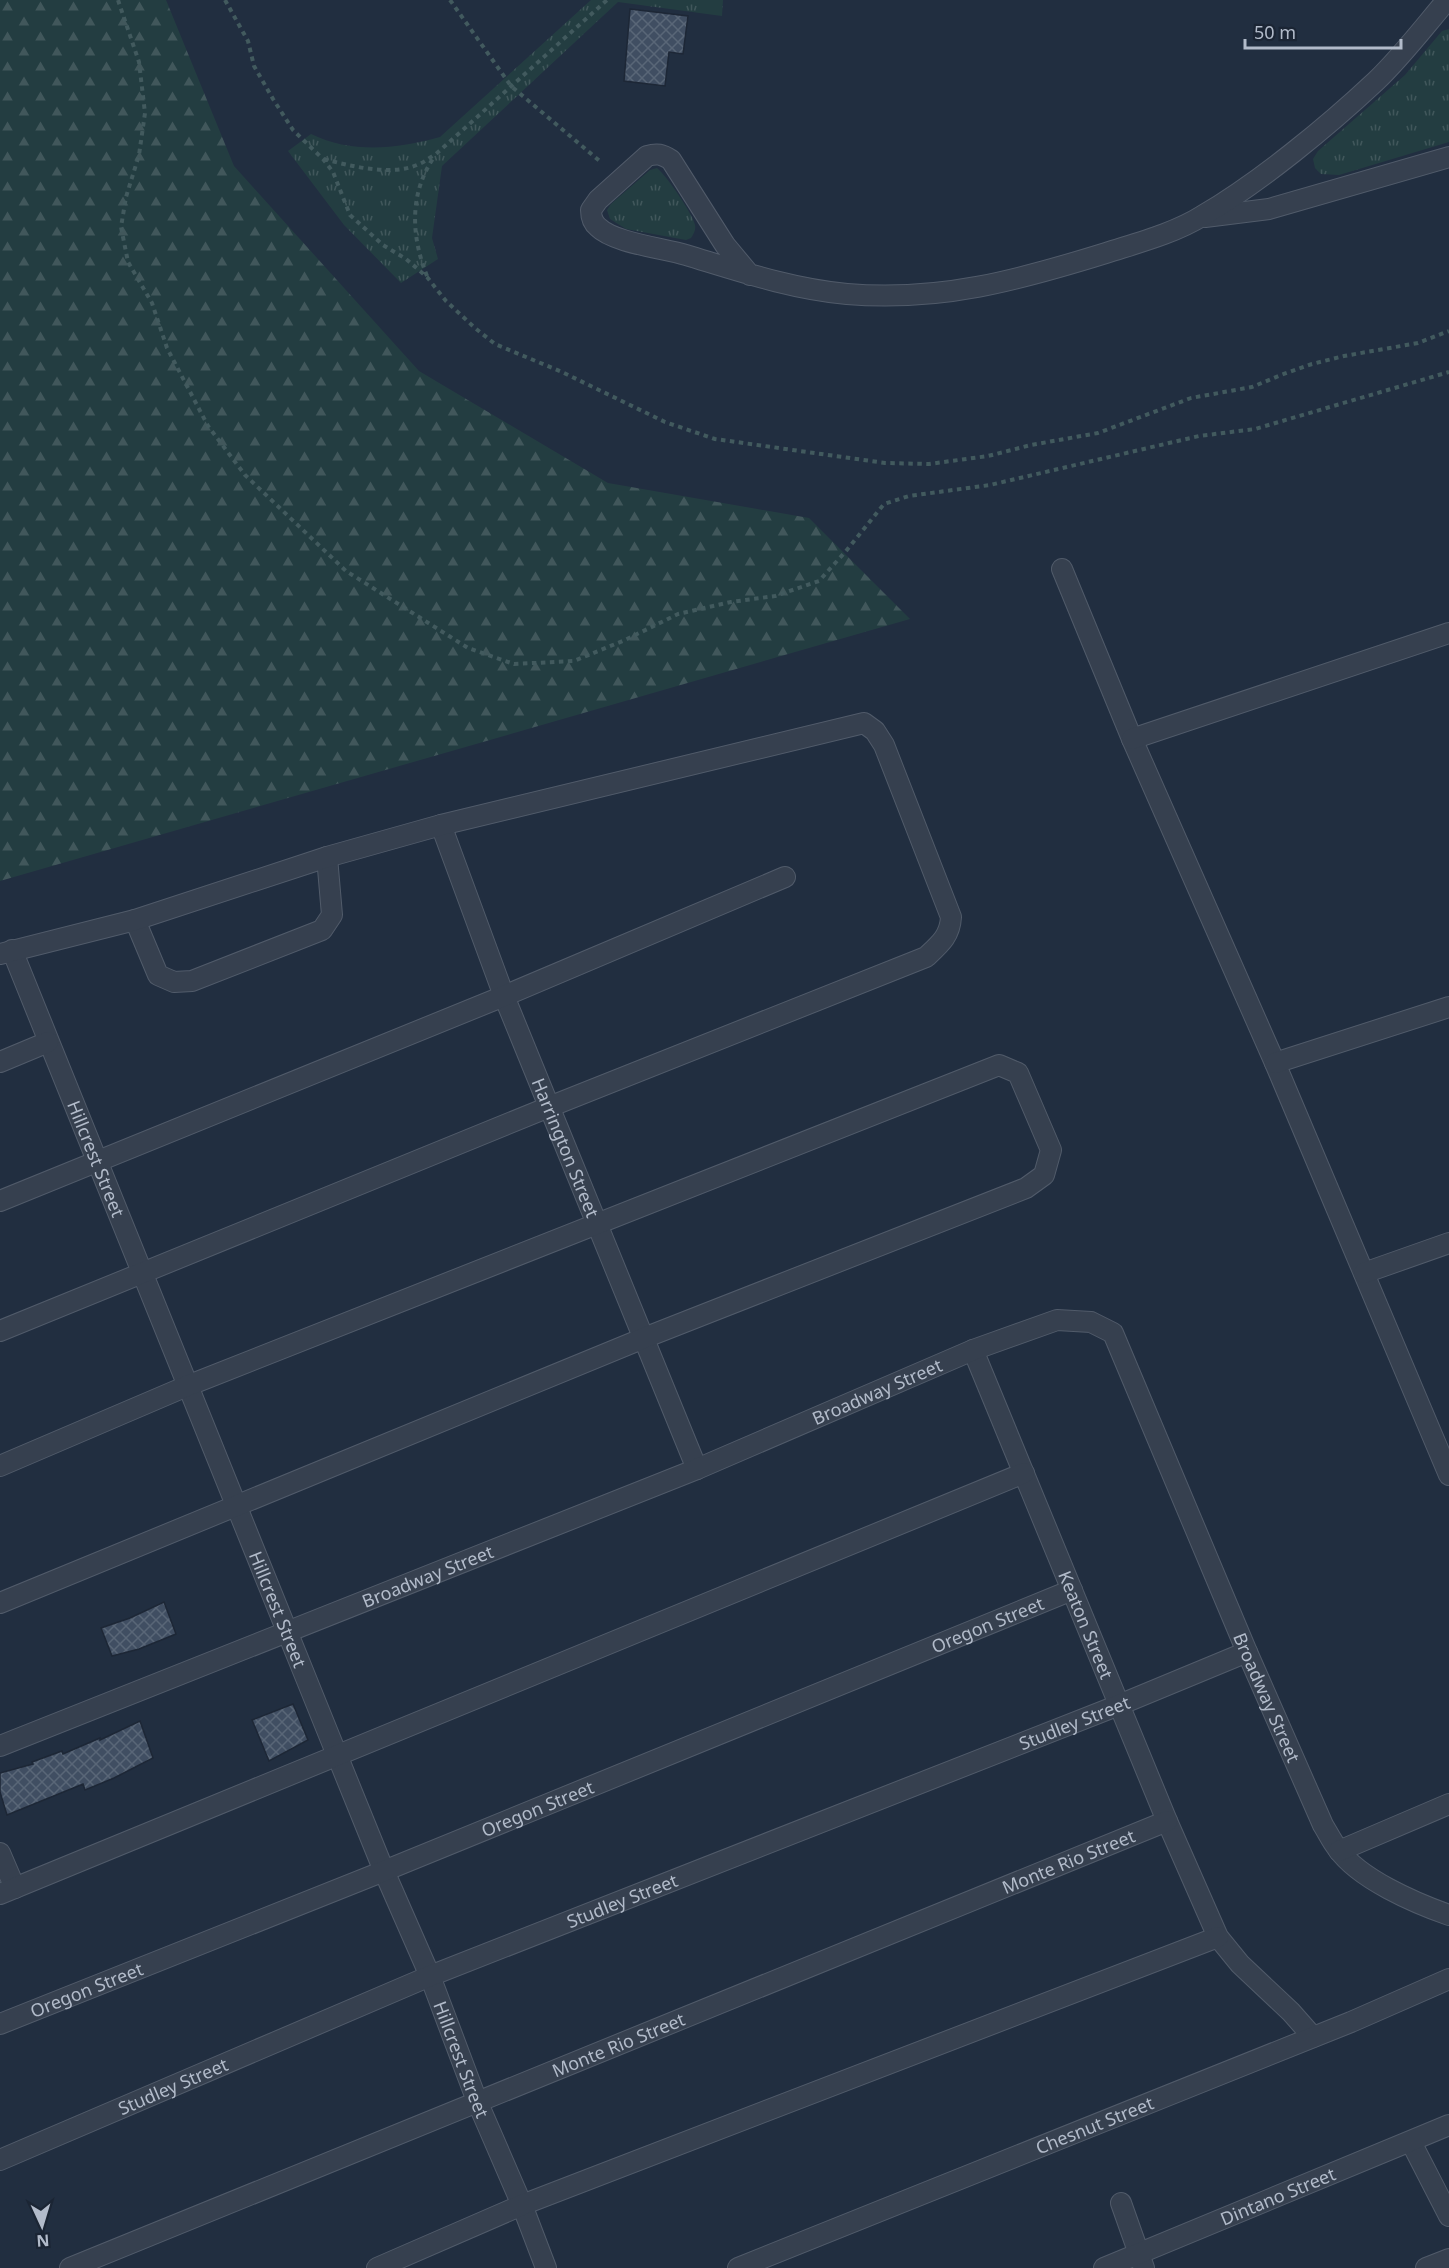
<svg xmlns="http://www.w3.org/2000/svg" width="1449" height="2268" font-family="'Noto Sans',sans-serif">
<defs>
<pattern id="grass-tufts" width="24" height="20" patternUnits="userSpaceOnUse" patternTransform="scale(1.5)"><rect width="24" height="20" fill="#233d41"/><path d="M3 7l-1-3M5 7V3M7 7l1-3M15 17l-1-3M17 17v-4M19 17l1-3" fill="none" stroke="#41575b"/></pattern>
<pattern id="forest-firs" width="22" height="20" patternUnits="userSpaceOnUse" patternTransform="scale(1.5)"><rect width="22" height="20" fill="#233d41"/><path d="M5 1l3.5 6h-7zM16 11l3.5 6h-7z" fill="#41575b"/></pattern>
<pattern id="building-cross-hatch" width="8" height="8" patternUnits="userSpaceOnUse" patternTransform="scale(1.5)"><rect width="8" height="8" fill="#404e62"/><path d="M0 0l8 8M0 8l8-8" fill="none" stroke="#596677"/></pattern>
</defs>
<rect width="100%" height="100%" fill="#212e40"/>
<path fill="url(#grass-tufts)" d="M591 0H723L722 16 618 2 442 166 432 238 438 259 401 283 344 225 288 151 311 134C352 154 397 149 440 137Z
M1449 29V142L1339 175 1321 174 1315 168 1313 159 1318 151 1405 75 1442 31Z
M657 168C666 175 693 214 695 225 696 230 694 233 691 238L686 240 626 229 610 219 607 210 611 204 650 170Z"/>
<path fill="url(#forest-firs)" d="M0 0H166L234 166 419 371 608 483 809 518 910 619 0 881Z"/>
<path fill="url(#building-cross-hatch)" stroke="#1d2736" stroke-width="1.5" d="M630 9 688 16 683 54 669 52 665 86 624 81Z
M164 1602 176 1634 139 1649 112 1656 101 1628 130 1618Z
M293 1704 308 1740 269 1761 252 1720Z
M140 1721 153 1758 114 1778 85 1790 83 1784 7 1815 0 1792V1773L33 1764 32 1762 62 1751 63 1754 100 1738V1740Z"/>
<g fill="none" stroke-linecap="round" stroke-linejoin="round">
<defs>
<g id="street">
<path d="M1205 217 1269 209 1449 157"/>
<path d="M750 275 725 245 671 160C662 154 657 153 647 156L598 200 591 210C591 216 593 223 598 227 614 243 663 248 686 255 739 271 791 289 847 294 940 302 1019 280 1106 253 1137 243 1175 233 1202 216 1260 182 1327 127 1376 81 1402 56 1424 27 1447 0"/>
<path d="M1062 569 1132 739 1275 1063 1449 1475"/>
<path d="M1132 739 1449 633"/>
<path id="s1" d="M441 825 504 996 697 1469"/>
<path d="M135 920 158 975 174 982 192 981 322 930 332 915 327 857"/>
<path id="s2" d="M12 950 337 1755 384 1871 430 1976 477 2101 522 2205 546 2268"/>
<path d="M0 954 135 920 327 857 441 825 864 723 875 731 884 745 951 917C950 936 940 944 926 957L549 1107 0 1331"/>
<path d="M0 1062 48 1042"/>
<path d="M1275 1063 1449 1007"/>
<path d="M0 1201 504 996 785 877"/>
<path d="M1364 1273 1449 1243"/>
<path id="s3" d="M973 1350 1167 1821 1218 1937 1240 1964 1291 2012 1313 2037"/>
<path d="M0 1466 187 1386 999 1065 1018 1073 1051 1150 1044 1175 1026 1188 644 1338 0 1603"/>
<path id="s4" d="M0 1746 697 1469 973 1350 1057 1320 1091 1322 1113 1333 1247 1652 1323 1825C1328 1833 1332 1842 1338 1849 1359 1879 1415 1903 1449 1915"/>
<path d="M1339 1851 1449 1804"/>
<path d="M0 1853 15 1888"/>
<path d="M0 1894 1024 1473"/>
<path id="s5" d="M0 2024 384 1871 1072 1590"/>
<path d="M1411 2142 1449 2216"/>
<path id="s6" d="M0 2160 430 1976 1119 1705 1247 1652"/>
<path d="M1121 2203 1144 2268"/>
<path id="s7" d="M70 2268 1167 1821"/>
<path d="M377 2268 522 2205 1218 1937"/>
<path id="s8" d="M738 2268 1351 2022 1449 1979"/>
<path id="s9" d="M1104 2268 1449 2125"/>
<path d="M1426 2268 1449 2259"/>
</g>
</defs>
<use href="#street" stroke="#515b6a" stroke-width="22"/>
<path stroke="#425a5e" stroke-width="4" stroke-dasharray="4.5 4.5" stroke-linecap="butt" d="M118 0 139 62 145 113 139 155 126 197 121 227 128 262 152 303 167 348 208 426 245 475 346 571 468 648 514 664 574 661 625 640 678 614 731 602 775 596 819 581 846 551 884 504 909 496 990 485 1199 436 1255 429 1449 372
M225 0 248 41 254 66 273 99 293 130 323 159 333 172 350 215 383 245 406 259 427 277 446 301 475 328 495 344 562 372 665 422 715 439 885 463 929 464 988 456 1031 445 1098 433 1191 398 1252 387 1281 375 1312 364 1344 356 1418 343 1449 331
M450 0 511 86 602 163
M324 159C350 166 393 177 419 164 425 162 430 157 436 154L607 0
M427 276C411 236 409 194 434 157"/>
<use href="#street" stroke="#36404f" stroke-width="20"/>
</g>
<g text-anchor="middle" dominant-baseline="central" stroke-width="4.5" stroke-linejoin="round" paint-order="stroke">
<g font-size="18" fill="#b2bbca" stroke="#1b2534">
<text stroke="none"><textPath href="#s1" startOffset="346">Harrington Street</textPath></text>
<text stroke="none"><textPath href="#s2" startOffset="225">Hillcrest Street</textPath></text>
<text stroke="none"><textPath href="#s4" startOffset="946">Broadway Street</textPath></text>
<text stroke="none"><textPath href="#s4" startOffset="460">Broadway Street</textPath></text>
<text stroke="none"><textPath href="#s2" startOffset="711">Hillcrest Street</textPath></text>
<text stroke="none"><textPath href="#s5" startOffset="1065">Oregon Street</textPath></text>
<text stroke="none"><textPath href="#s3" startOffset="297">Keaton Street</textPath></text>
<text stroke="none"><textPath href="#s4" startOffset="1594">Broadway Street</textPath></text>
<text stroke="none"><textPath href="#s6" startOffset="1160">Studley Street</textPath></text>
<text stroke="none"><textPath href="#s5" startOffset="579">Oregon Street</textPath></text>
<text stroke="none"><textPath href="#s7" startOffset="1078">Monte Rio Street</textPath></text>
<text stroke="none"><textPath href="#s6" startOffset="674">Studley Street</textPath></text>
<text stroke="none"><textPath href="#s5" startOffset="93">Oregon Street</textPath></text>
<text stroke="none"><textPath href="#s7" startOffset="592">Monte Rio Street</textPath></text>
<text stroke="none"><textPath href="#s2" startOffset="1197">Hillcrest Street</textPath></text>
<text stroke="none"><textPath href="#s6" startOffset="188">Studley Street</textPath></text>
<text stroke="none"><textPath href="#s8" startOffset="384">Chesnut Street</textPath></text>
<text stroke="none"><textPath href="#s9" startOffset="188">Dintano Street</textPath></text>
</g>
</g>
<g transform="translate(42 2226) rotate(176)" stroke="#1b2534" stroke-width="4.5" paint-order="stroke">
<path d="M0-4.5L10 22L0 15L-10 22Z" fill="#b2bbca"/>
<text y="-9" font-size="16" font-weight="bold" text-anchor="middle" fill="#b2bbca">N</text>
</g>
<path d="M1245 39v9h156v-9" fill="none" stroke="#b2bbca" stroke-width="3"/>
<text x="1254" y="39" font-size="18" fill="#b2bbca" stroke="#1b2534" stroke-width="4.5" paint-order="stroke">50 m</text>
</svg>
